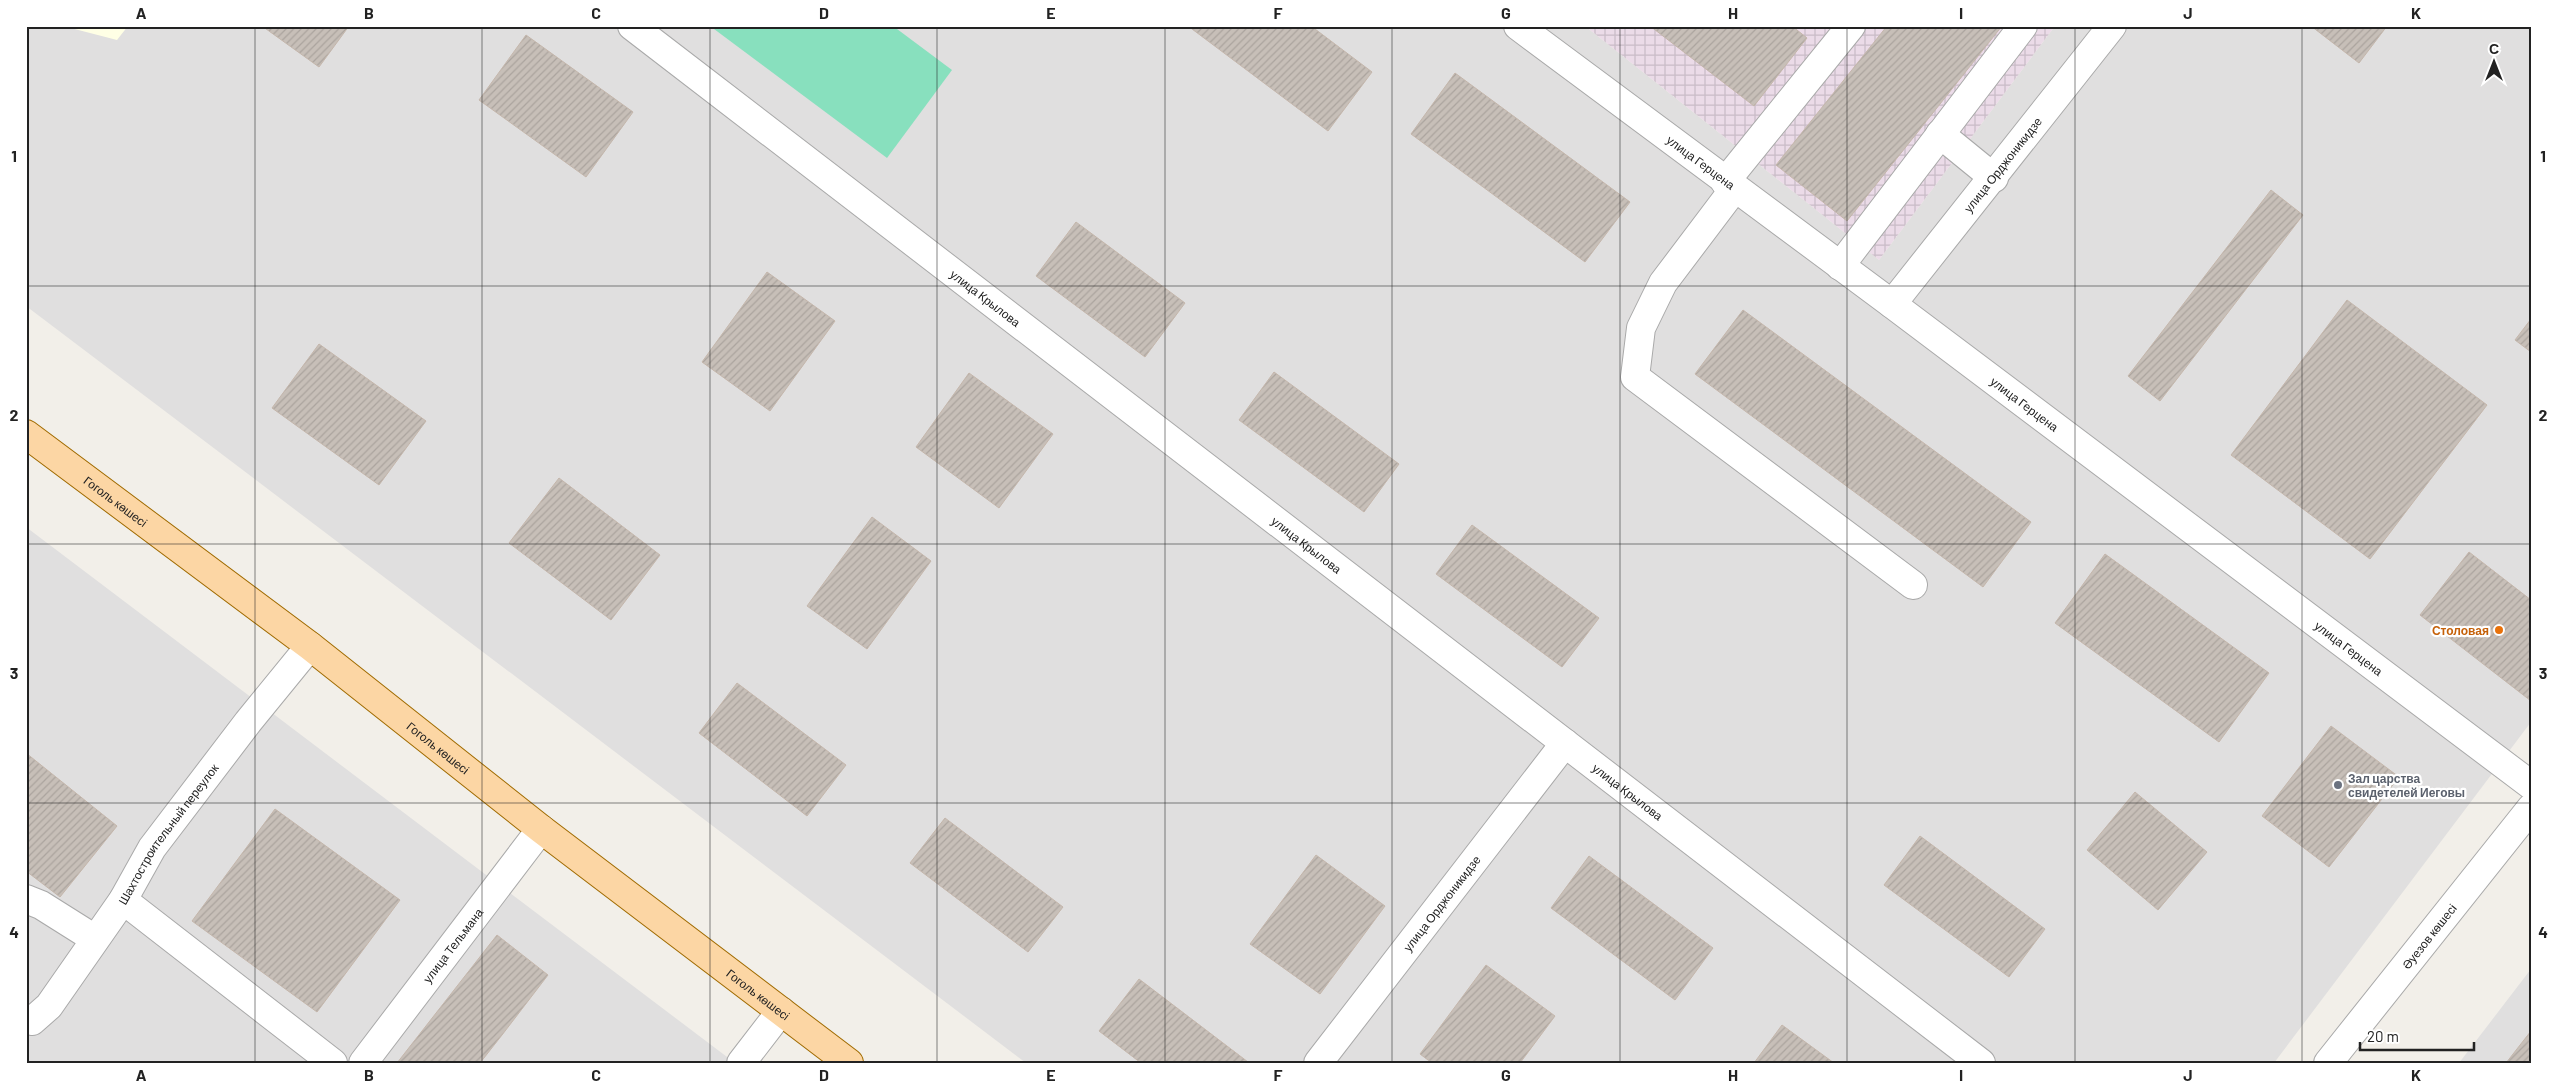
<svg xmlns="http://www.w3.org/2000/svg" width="2557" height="1089" font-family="Barlow,sans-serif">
<defs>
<pattern id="industrial-grid" width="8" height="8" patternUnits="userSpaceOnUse" patternTransform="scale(1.25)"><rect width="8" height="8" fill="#ebdbe8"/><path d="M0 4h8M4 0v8" fill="none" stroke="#c9bcc7"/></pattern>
<pattern id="building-hatch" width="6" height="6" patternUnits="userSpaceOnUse" patternTransform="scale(1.25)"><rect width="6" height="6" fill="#c7bfb8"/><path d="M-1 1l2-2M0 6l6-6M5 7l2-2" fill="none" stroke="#aba49e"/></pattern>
</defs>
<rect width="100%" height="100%" fill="#f2efe9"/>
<path fill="#e0dfdf" d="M26 26H1585L1879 260 2055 26H2531V722L2274 1063H1026L26 306Z
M26 527 735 1063H26Z
M2531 969V1063H2459Z"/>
<path fill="url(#industrial-grid)" d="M1585 26H2055L1879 260Z"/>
<path fill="#ffffe5" d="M63 26H128L117 40Z"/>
<path fill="#88e0be" d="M710 26H893L952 70 887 158Z"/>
<path fill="url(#building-hatch)" stroke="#c4b6ab" d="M262 26H349L319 67Z
M1188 26H1311L1372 72 1328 131Z
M1650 26H1792L1807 38 1754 106Z
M1887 26H2002L1847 221 1776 165Z
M2311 26H2387L2359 63Z
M526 35 633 112 586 177 479 100Z
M1455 73 1630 202 1585 262 1411 134Z
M2271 190 2303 215 2160 401 2128 376Z
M1076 222 1185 303 1145 357 1036 276Z
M767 272 835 321 770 411 702 362Z
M2347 300 2487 405 2370 559 2231 455Z
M1743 310 2031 522 1983 587 1695 374Z
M2531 319V352L2515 340Z
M319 344 426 421 379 485 272 408Z
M1274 372 1399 464 1364 512 1239 420Z
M969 373 1053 434 999 508 916 447Z
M559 478 660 555 611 620 509 543Z
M872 517 931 561 867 649 807 606Z
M1472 525 1599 618 1562 667 1436 574Z
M2469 552 2531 600V701L2420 615Z
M2105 554 2269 673 2219 742 2055 623Z
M737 683 846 765 807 816 699 733Z
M2331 726 2399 777 2329 867 2262 816Z
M26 753 117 826 60 897 26 871Z
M2135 792 2207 852 2158 910 2087 850Z
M275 809 400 900 317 1012 192 921Z
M945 818 1063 907 1028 952 910 863Z
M1920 836 2045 929 2009 977 1884 885Z
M1316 855 1385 906 1320 994 1250 944Z
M1589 856 1713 948 1675 1000 1551 908Z
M497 935 548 975 502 1035 480 1063H397Z
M1486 965 1555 1016 1520 1063H1432L1420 1054Z
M1139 979 1248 1062 1247 1063H1141L1099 1031Z
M1782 1025 1834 1063H1754Z
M2531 1031V1063H2506Z"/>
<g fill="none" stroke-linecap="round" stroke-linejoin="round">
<defs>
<g id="minor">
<path id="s1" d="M632 26 1981 1063"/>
<path id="s2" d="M1518 26 1892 304 2531 785"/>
<path d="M1940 134 1994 178"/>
<path d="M1725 182 1851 26"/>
<path d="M1734 189 1663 283 1641 328 1635 377 1913 585"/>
<path d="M1840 266 2023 26"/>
<path id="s3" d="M1892 304 2112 26"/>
<path d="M26 899 41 905 95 939"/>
<path d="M123 900 333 1063"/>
<path id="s4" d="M26 1020 32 1021 49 1006 123 900 152 848 248 722 310 646"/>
<path id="s5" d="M363 1063 541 829"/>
<path d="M741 1063 781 1011"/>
<path id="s6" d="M1318 1063 1565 743"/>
<path id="s7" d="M2328 1063 2531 808"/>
</g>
<g id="major">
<path id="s8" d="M26 434 310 646 541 829 849 1063"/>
</g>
</defs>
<use href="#minor" stroke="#a9a9a9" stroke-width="30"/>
<use href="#major" stroke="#a06b00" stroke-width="30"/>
<use href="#minor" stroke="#fff" stroke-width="28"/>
<use href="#major" stroke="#fcd6a4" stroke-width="28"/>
</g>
<path fill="none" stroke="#222" stroke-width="1" stroke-opacity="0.55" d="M255 26V1063M482 26V1063M710 26V1063M937 26V1063M1165 26V1063M1392 26V1063M1620 26V1063M1847 26V1063M2075 26V1063M2302 26V1063M26 286H2531M26 544H2531M26 803H2531"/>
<circle fill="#e8710a" stroke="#fff" stroke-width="2" cx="2499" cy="630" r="5"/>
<circle fill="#6b7280" stroke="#fff" stroke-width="2" cx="2338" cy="785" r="5"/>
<g text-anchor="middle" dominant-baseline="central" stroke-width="4.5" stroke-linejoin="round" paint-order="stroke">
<g font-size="12" fill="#222" stroke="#fff">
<text stroke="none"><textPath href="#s2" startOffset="228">улица Герцена</textPath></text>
<text stroke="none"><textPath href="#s3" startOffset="178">улица Орджоникидзе</textPath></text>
<text stroke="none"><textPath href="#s1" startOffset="446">улица Крылова</textPath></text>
<text stroke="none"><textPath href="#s2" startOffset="632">улица Герцена</textPath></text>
<text stroke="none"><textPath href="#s8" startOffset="112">Гоголь көшесі</textPath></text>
<text stroke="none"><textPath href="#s1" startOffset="851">улица Крылова</textPath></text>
<text stroke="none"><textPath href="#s2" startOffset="1038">улица Герцена</textPath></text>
<text stroke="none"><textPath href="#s8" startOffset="518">Гоголь көшесі</textPath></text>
<text stroke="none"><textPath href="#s1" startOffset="1256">улица Крылова</textPath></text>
<text stroke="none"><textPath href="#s4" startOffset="238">Шахтостроительный переулок</textPath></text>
<text stroke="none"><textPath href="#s6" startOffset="202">улица Орджоникидзе</textPath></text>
<text stroke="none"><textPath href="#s7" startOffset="162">Әуезов көшесі</textPath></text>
<text stroke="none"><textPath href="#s5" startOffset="148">улица Тельмана</textPath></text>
<text stroke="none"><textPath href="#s8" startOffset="922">Гоголь көшесі</textPath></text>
</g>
<g font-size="12" font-weight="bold" fill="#c56008" stroke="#fff" text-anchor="end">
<text x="2489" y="630">Столовая</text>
</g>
<g font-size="12" font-weight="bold" fill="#5b616d" stroke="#fff" text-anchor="start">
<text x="2348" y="778">Зал царства<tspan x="2348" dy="14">свидетелей Иеговы</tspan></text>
</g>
</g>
<rect width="2557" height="1089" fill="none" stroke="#ffffff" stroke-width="55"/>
<g transform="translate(2494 62)" stroke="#ffffff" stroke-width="4" paint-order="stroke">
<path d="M0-4L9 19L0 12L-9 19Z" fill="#222222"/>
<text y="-8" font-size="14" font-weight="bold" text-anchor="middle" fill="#222222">С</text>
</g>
<path d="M2360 1042v8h114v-8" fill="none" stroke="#222222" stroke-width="2.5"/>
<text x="2367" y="1042" font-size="15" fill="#222222" stroke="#ffffff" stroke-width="4" paint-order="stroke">20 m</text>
<rect x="28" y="28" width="2502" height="1034" fill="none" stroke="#222" stroke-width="2"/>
<g font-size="16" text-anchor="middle" font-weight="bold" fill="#222">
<text x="141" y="19">A</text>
<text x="369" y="19">B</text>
<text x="596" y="19">C</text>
<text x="824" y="19">D</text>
<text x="1051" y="19">E</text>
<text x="1278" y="19">F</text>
<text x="1506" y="19">G</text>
<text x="1733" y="19">H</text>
<text x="1961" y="19">I</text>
<text x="2188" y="19">J</text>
<text x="2416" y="19">K</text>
<text x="14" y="162">1</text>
<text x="2543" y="162">1</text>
<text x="14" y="421">2</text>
<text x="2543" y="421">2</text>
<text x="14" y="679">3</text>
<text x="2543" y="679">3</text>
<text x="14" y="938">4</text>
<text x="2543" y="938">4</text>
<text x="141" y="1081">A</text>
<text x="369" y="1081">B</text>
<text x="596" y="1081">C</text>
<text x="824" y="1081">D</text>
<text x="1051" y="1081">E</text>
<text x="1278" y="1081">F</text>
<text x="1506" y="1081">G</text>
<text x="1733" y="1081">H</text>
<text x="1961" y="1081">I</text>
<text x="2188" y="1081">J</text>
<text x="2416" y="1081">K</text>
</g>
</svg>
